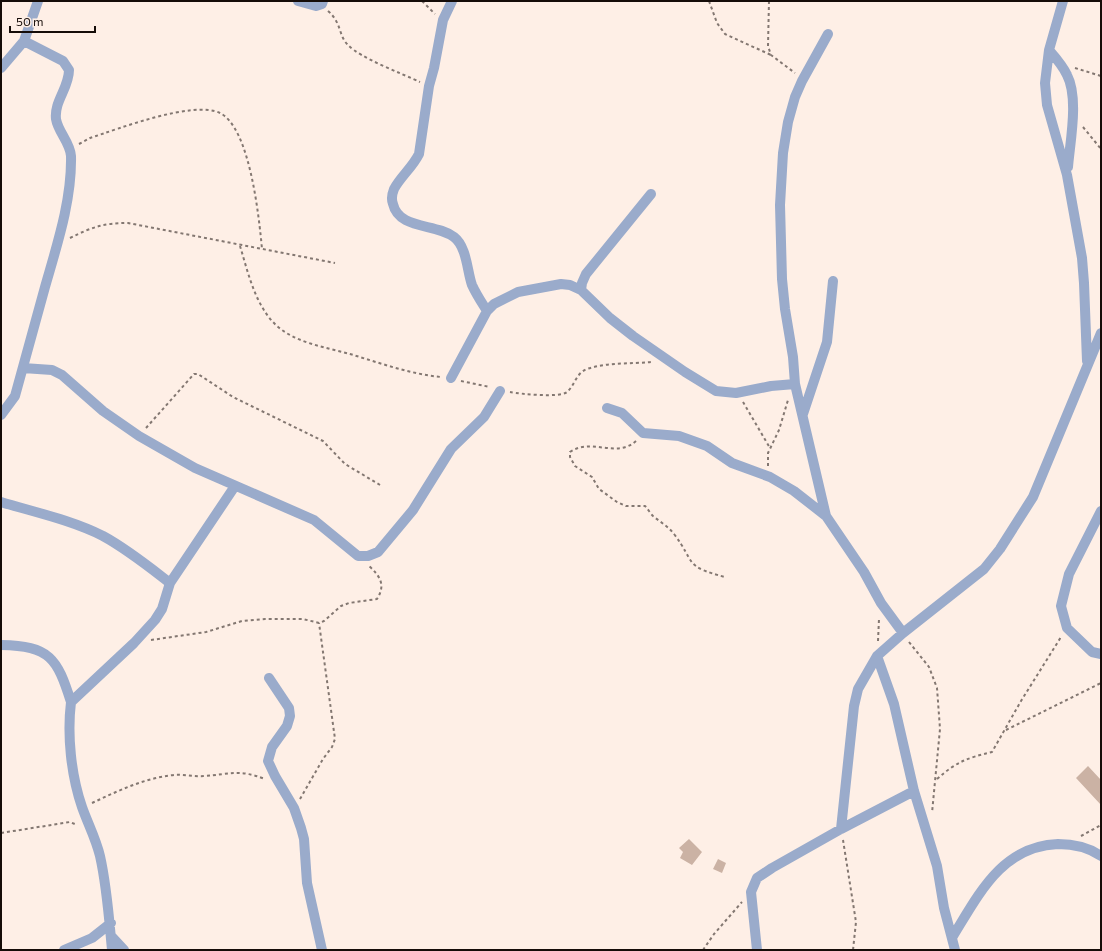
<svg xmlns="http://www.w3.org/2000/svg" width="1102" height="951" font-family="Commissioner,sans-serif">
<rect width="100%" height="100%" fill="#feefe6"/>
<path fill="#cbb2a4" d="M1088 766 1101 780V805L1076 778Z
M689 839 702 852 692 865 680 858 683 852 679 848Z
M718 859 726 863 722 873 713 869Z"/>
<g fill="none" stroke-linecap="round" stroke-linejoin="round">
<path stroke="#837771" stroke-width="2" stroke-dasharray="3 3" stroke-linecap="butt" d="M422 1 435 14
M709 1 717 23 725 34 771 55
M769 1 768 46 771 55 795 73
M328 11C342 23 338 35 348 45 360 58 403 74 420 82
M1075 68 1101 76
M1083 127 1101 149
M79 144 90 138C118 129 193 100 220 113 250 128 259 217 262 249
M70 238C92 227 104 223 128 223L335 263
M240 246C248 272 255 306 277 326 296 343 325 347 350 354 380 363 410 374 441 377
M461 381 490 387
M510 392C521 394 559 398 567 392 575 385 576 373 587 369 607 362 631 364 651 362
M743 402 770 448
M146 428 194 374H198L233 397 323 441 345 464 380 485
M636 441C616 459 592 437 570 452V457L575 466 592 477 599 489 617 502 626 506H645C648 509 650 513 653 516 660 522 668 526 674 534 696 563 683 566 725 577
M768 466V453L779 430 788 400
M151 640 206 632 242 621 265 619H303L319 623 324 621 341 606 349 603 377 599C386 585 380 576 369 566
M878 641 879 619
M909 642 929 667 937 688 940 729 932 813
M1006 730 1101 683
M937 779C956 762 967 758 992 752L1021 701 1061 637
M300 799 323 759 332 747 335 739 319 623
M92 803C118 791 144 778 174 775 184 774 194 777 205 776 230 774 239 769 265 779
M1 833 70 822 77 825
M1081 836 1101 825
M843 840 856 922 853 950
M703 950 714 934 742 902"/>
<path stroke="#9aabcb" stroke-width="10" d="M298 1 316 6 322 4 323 1
M452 1 443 20 434 68 429 86 419 154C412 168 401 176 394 189 392 194 391 199 393 204 399 230 436 223 454 237 467 247 467 271 472 285 476 294 482 303 487 311
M1063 1 1049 50 1045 83 1047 105 1067 175 1082 258 1084 283 1087 361
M828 34 802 81 795 97 788 122 783 153 780 205 782 279 785 309 793 357 795 384 826 516 864 572 881 603 903 633
M1049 50C1056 58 1063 66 1067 75 1079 98 1070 142 1068 167
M1 68 24 41 38 1
M651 194 586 274 582 283 581 290 610 318 633 336 685 372 716 391 736 393 771 386 795 384
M23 368 52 370 62 375 103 411 139 436 195 468 314 520 358 556H368L378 552 413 510 451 449 484 417 500 391
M451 378 487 311 494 304 518 292 561 284 570 285 581 290
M607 408 622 413 643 433 679 436 707 446 732 463 770 477 794 491 826 516
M803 414 827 342 833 281
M1 415 15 396C25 360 35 323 45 287 57 245 72 200 71 156 70 142 58 132 56 119 54 101 69 88 69 70L63 61 24 41
M1 502C34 512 71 520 103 536 127 549 148 566 170 583
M1101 511 1069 574 1061 606 1067 628 1092 652 1101 654
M1 645C50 646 57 658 71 702
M877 656 894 704 914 791 937 866 944 908 955 950
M269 678 289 708 290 716 287 726 272 747 268 761 275 776 294 808 301 828 304 839 307 883 322 950
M841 829 854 706 858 689 877 656 903 633 984 569 1000 549 1033 497 1101 333
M111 936 124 950
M953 936C979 894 1002 846 1058 844 1073 844 1088 847 1101 856
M64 950 92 938 111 923
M112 950C109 918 107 887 100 856 96 839 88 824 82 807 71 775 67 735 71 702L134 643 155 620 162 609 170 583 235 486
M757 950 751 892 757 878 772 868 841 829 914 791"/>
</g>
<rect width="1102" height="951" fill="none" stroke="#150c08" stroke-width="4"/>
<path d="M10 26v6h85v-6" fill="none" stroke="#150c08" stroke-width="2"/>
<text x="16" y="26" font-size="12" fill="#150c08" stroke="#feefe6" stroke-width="3" paint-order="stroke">50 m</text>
</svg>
